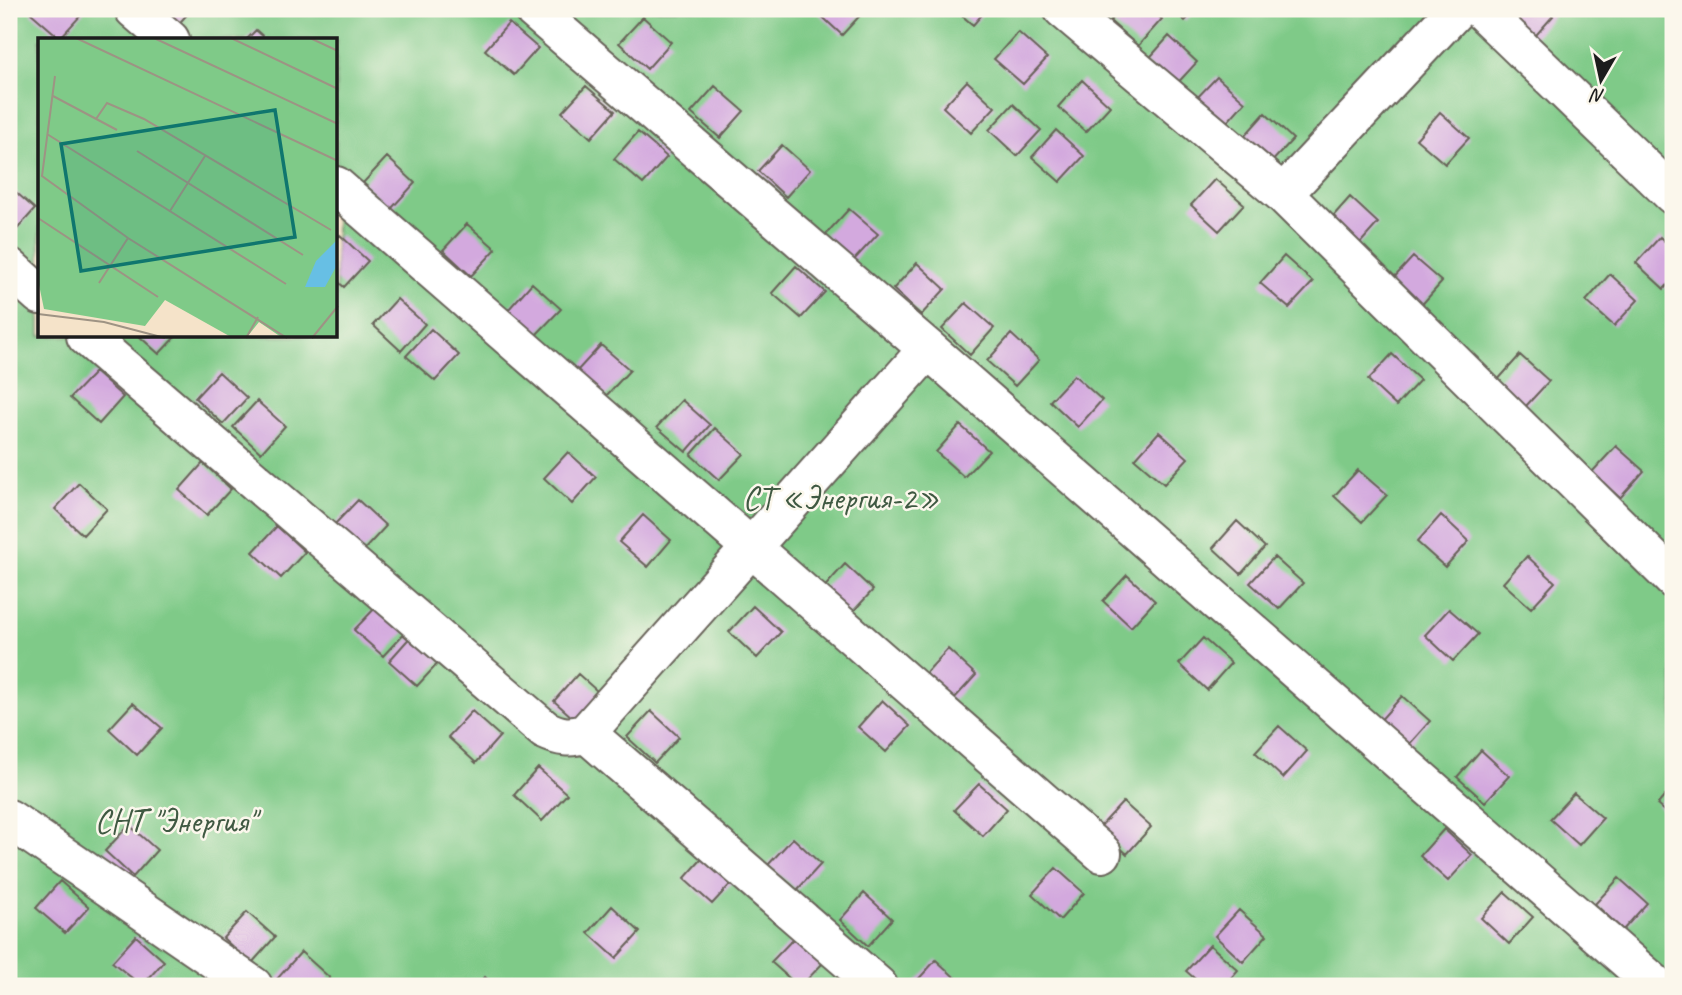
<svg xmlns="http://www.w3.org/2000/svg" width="1682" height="995" font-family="Caveat,sans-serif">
<rect width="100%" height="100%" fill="#fbf7ec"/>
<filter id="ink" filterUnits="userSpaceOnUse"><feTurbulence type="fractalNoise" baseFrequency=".0143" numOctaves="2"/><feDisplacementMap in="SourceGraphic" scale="14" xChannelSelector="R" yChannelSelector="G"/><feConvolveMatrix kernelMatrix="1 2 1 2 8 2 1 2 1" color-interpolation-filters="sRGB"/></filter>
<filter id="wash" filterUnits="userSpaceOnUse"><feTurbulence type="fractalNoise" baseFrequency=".00686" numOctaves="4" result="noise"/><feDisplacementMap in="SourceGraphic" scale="28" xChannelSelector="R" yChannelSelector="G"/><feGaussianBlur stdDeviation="1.57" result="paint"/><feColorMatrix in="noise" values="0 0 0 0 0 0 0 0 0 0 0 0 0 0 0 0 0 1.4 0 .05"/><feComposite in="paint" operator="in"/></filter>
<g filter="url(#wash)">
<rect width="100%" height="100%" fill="#f5e3c9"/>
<path fill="#7fca88" stroke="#4e7352" stroke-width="2" fill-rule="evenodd" d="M9 9H1673V986H9ZM40 40H336V336H40Z"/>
<g id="blocks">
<path fill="#d3a9de" d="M35 9H80L84 12 60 38 31 13Z
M152 9H192L174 29Z
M559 9H580L571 20Z
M814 9H866L842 35Z
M954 9H987L973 25Z
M1121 9H1150L1162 19 1138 46 1110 21Z
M1171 9H1197L1185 21Z
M1508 9H1545L1553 16 1529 43 1501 17Z
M643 17 671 42 647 69 619 43Z
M509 23 538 48 514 75 485 50Z
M256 30 267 40H246Z
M1018 32 1047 58 1023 84 994 59Z
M1169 36 1197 62 1173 88 1145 63Z
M1217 77 1245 102 1221 129 1192 103Z
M1082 80 1110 106 1086 132 1058 107Z
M967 81 995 107 971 133 943 107Z
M586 86 615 111 591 138 562 112Z
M715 86 744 111 720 138 691 113Z
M1013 104 1041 130 1017 156 989 130Z
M1440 112 1469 138 1445 164 1416 139Z
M1265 113 1293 139 1269 165 1241 140Z
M1056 130 1084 156 1060 182 1032 157Z
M638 132 667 157 643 184 614 159Z
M782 145 810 170 786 197 758 171Z
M387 157 415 183 391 209 363 183Z
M1215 179 1244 204 1219 231 1191 205Z
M9 186 35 209 11 236 9 234Z
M1350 197 1378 223 1354 250 1326 224Z
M849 209 878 234 853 261 825 235Z
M467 224 496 249 471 276 443 250Z
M340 235 368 261 344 287 336 280V239Z
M1660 237 1673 249V279L1664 289 1636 263Z
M1284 256 1313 282 1289 308 1260 283Z
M1413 257 1442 282 1418 309 1389 283Z
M917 263 945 289 921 315 893 289Z
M796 266 825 292 801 318 772 293Z
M1610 274 1638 300 1614 326 1586 301Z
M532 283 561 309 536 335 508 310Z
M397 299 425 324 401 351 373 325Z
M966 303 994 328 970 355 942 329Z
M431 329 459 355 435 381 406 356Z
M1011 334 1039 360 1015 386 987 361Z
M139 336H176L159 354Z
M601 345 630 370 605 397 577 371Z
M1392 354 1420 380 1396 406 1368 380Z
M1520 355 1549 381 1525 407 1496 382Z
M95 372 123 397 99 424 70 398Z
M219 372 247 398 223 424 195 398Z
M1074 375 1102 400 1078 427 1050 401Z
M682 400 710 425 686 452 657 427Z
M257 401 285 426 261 453 233 427Z
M960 425 989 451 964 477 936 452Z
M715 428 744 454 719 480 691 455Z
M1159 432 1188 458 1164 484 1135 459Z
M1616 446 1644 471 1620 498 1592 472Z
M568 452 596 477 572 504 544 478Z
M203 463 231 489 207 515 179 490Z
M1358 470 1387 495 1362 522 1334 496Z
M79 483 107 509 83 535 55 509Z
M358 500 386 526 362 552 333 526Z
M643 515 671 540 648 567 619 542Z
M1441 515 1469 541 1445 567 1417 542Z
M1237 521 1265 547 1241 574 1213 548Z
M277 526 305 552 281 578 253 552Z
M1527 556 1555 582 1531 608 1503 583Z
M1274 557 1303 583 1279 609 1250 583Z
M845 564 873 590 849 616 821 591Z
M1127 575 1155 601 1131 627 1103 601Z
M379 604 407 630 383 656 354 630Z
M753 606 781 632 757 658 729 632Z
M1449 609 1478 634 1453 661 1425 635Z
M413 634 441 660 417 686 389 661Z
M1203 638 1231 663 1207 690 1179 664Z
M948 649 976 675 952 701 924 675Z
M578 674 606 699 582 726 554 701Z
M1402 696 1430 721 1406 748 1378 723Z
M882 700 910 726 886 752 858 727Z
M133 703 162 728 137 755 109 729Z
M472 711 500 736 476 763 448 737Z
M651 711 679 737 655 763 627 737Z
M1279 726 1307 751 1283 778 1255 752Z
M1481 750 1509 776 1485 802 1457 777Z
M538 768 567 794 542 821 514 795Z
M979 784 1007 809 983 836 954 810Z
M1673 787V819L1657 805Z
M1574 793 1603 818 1579 845 1550 819Z
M1123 802 1151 827 1127 854 1099 828Z
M129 825 157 850 133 877 105 851Z
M1444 829 1472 855 1448 881 1420 856Z
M793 838 821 864 797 890 768 865Z
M708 852 737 877 712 904 684 879Z
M1056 868 1084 893 1060 920 1032 894Z
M1619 878 1647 903 1623 930 1595 904Z
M60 881 89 907 65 933 36 908Z
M1505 892 1533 917 1509 944 1481 918Z
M864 893 892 919 868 946 840 920Z
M612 906 640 932 616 958 588 933Z
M1239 910 1267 935 1243 962 1215 936Z
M247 912 275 937 251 964 223 938Z
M136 936 164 961 142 986 112 962Z
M796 936 824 962 801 986H798L771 962Z
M1210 945 1238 970 1224 986H1203L1186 971Z
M301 952 330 978 322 986H286L277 979Z
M936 960 964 986H912Z
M485 977 495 986H477Z
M844 977 854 986H835Z"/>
</g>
</g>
<g filter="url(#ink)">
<use href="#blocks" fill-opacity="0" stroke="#686259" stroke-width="2"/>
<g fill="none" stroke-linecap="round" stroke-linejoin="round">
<defs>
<path id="minor" d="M134 9 170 40
M533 9 928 349 1657 986
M1063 9 1283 194 1673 579
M1480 9 1673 195
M336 186 1102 853
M1283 194 1457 9
M9 267 40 295
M86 336 545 730C560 737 570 739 586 733L928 349
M586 733 878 986
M9 819 253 986"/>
</defs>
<use href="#minor" stroke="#686259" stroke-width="42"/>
<use href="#minor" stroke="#fff" stroke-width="38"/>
</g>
</g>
<g text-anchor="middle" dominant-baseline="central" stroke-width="5" stroke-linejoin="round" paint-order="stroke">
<g font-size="33" fill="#3f5942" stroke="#fbf7ec">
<text x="841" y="498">СТ «Энергия-2»</text>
<text x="175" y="821">СНТ "Энергия"</text>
</g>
</g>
<g transform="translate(38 38)">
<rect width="299" height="299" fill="#f5e3c9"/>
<path d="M0 0H299V299H243L221 284 209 299H193L127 262 107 288 6 271 0 242Z" fill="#7fca88"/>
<path d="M300 201 299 227 287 249H267L278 223Z" fill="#67bfe4"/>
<path fill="none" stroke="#9e9384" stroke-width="2" d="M38 0 300 123M116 0 300 86M193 0 300 51M272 0 300 13M17 38 4 138 90 200 249 300M15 58 79 92M58 81 69 65 106 81 293 192M9 96 248 246M99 113 265 217M132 173 167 118M0 180 120 259M61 245 90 200M0 254 1 276M0 276 66 284 127 300M208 300 220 279M274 300 300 268"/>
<path fill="#0f766e" fill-opacity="0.15" stroke="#0f766e" stroke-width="3.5" d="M237 72 257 199 43 233 23 106Z"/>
<rect width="299" height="299" fill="none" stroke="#1c1c1c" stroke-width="3.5"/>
</g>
<rect width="1682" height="995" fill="none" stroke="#fbf7ec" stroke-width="35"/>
<g transform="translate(1601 80) rotate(189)" stroke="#fbf7ec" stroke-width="5" paint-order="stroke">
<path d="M0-5L12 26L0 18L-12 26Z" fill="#1c1c1c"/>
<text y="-10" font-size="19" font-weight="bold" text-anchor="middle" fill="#1c1c1c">N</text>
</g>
</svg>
